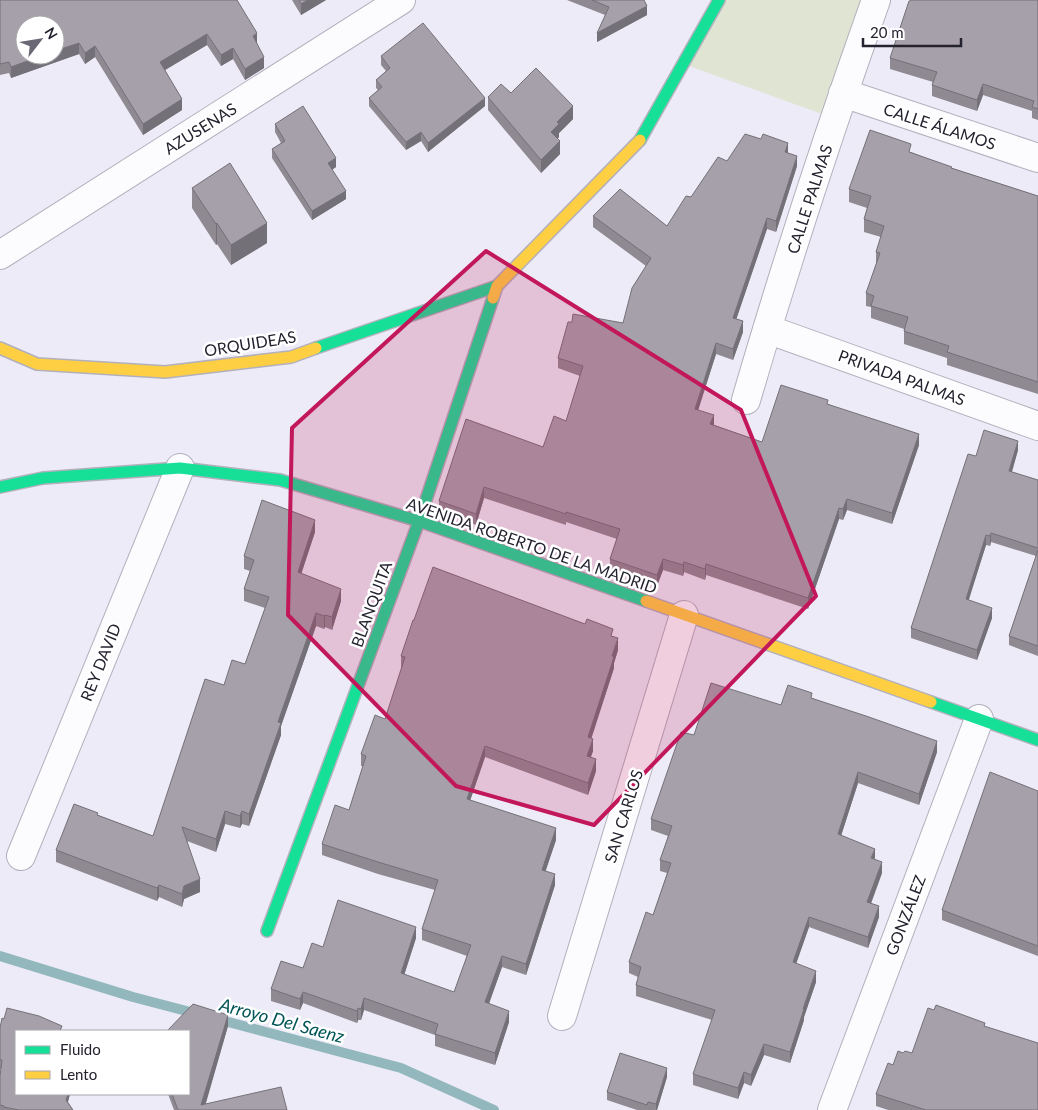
<svg xmlns="http://www.w3.org/2000/svg" width="1038" height="1110" font-family="Lato,sans-serif">
<rect width="100%" height="100%" fill="#ecebf7"/>
<path fill="#dfe4d3" d="M717 0H862L822 114 689 66Z"/>
<g fill="none" stroke-linecap="round" stroke-linejoin="round">
<path stroke="#92b7bc" stroke-width="10" d="M0 956 133 997 198 1014
M217 1019 401 1068 494 1110"/>
<defs>
<path id="street" d="M843 93 1038 158
M0 255 401 0
M767 329 1038 426
M746 400C785 266 829 132 876 0
M21 856 180 468
M562 1016 684 615
M832 1110 979 719"/>
<path id="fast" d="M640 140 719 0
M316 348 497 286
M0 487 43 478 180 468 280 480 419 521 646 601
M931 702 1038 740
M267 931 419 521 493 298"/>
<path id="slow" d="M493 298 497 286 640 140
M0 348 37 364 165 372 291 357 316 348
M646 601 931 702"/>
</defs>
<use href="#street" stroke="#b2b0bc" stroke-width="30"/>
<use href="#fast" stroke="#b2b0bc" stroke-width="14"/>
<use href="#slow" stroke="#b2b0bc" stroke-width="14"/>
<use href="#street" stroke="#fcfcfe" stroke-width="28"/>
<use href="#fast" stroke="#16e098" stroke-width="11"/>
<use href="#slow" stroke="#ffcf43" stroke-width="11"/>
</g>
<path fill="#8f8a92" d="M0 0H237L257 44 264 68 245 80 233 59 221 66 207 45 165 70 182 110 143 135 95 57 85 64 79 54 11 78 9 73 0 75Z
M292 0H326L301 15Z
M567 0H644L647 15 597 42 605 15Z
M1038 0V120L1032 118V111L983 95 977 111 932 96V85L933 82 890 69V58Z
M381 56 485 106 428 152 421 141 406 150 369 106V98L378 90 376 88V80L386 71 381 65Z
M511 93 573 119 559 133V137L558 138 560 154 541 173 488 110V97Z
M275 124 336 167 332 170 346 199 312 220 272 158V149L281 143 275 132Z
M911 152 952 168 1038 196V394L947 365V358L904 344V329L871 318V307L866 306V293L876 264V252L881 237 864 232V219L867 208 849 202V189Z
M788 153 797 166 776 232 767 229 736 319 743 332 733 360 716 354 698 410 714 425 762 442 828 404 919 445 892 524 847 510 843 520 839 519 808 609 706 575 705 580 684 572 683 576 663 570 657 586 610 570V559L617 539 566 522V525L484 498 476 525 439 511V501L543 447 566 421 580 376 558 368V358L623 323 646 266 593 227V216L667 226 691 197 727 161Z
M192 188 267 243 231 265 217 244 216 245 192 208Z
M1018 450 1012 472 1038 480V656L1009 645V636L1036 556 991 542 990 546 986 545 968 600 992 618 977 660 911 638V628L976 456Z
M315 532 301 573 341 601 332 630 325 627 324 629 316 626 281 726V735L249 826 242 824 240 828 225 824 216 852 187 841 200 892 184 899 182 907 159 897 157 901 56 862V850L98 815 153 836 224 685 245 664 265 608 244 601V589L250 571 244 569V556Z
M613 636 618 650 614 663V668L591 738 593 751 591 757 596 771 588 795 485 757 470 800 556 840 545 871 555 885 526 975 502 967 489 1004 509 1022 495 1065 435 1046V1035L364 1010 361 1020H358L357 1023 303 1003 300 1010 271 1001V989L303 968 323 947 416 938 404 975 454 992 467 956 422 940V929L435 890 378 874 322 855V844L349 810 363 766H361V754L385 719 402 668 401 667V656Z
M812 698 937 752 919 805 858 783 841 836 875 860 882 873 871 904 879 917 868 948 809 927 796 963 816 982 804 1017V1020L790 1063 764 1055 751 1086 744 1083 738 1099 693 1085V1074L712 1020 636 996V985L638 977 629 973V962L653 915 667 873 660 871V860L668 836 651 830V819L694 735 781 705Z
M1038 791V956L942 920V910Z
M228 1026 205 1104 287 1110H174L168 1094H189Z
M985 1026 1038 1110H888L876 1106V1094L893 1065 903 1053H912Z
M0 1028 62 1031 16 1094H70L68 1102 73 1110H0V1076L1 1069H0Z
M667 1077 657 1110H637L607 1100V1092Z"/>
<path fill="#747077" d="M308 0H326L301 15V4Z
M647 6V15L597 42V33Z
M257 33V44L253 36Z
M207 34V45L160 73V62Z
M79 43V54L11 78V67L44 55H55V51Z
M95 46V57L85 64V53Z
M233 48V59L221 66V55Z
M264 57V68L245 80V69Z
M983 84V95L977 111V100Z
M485 98V106L428 152V143Z
M182 99V110L143 135V124Z
M573 106V119L559 133V137L551 145V132L557 122Z
M421 132V141L406 150V142Z
M560 141V154L541 173V160Z
M788 143V154L785 152Z
M797 156V166L776 232V221Z
M336 158V167L328 172V163Z
M346 191V199L312 220V211Z
M767 218V229L733 329V318Z
M217 223V244L216 245V224Z
M267 223V243L231 265V245Z
M743 321V332L733 360V349Z
M716 343V354L695 420V409Z
M714 415V426L710 424Z
M919 434V445L892 524V513Z
M1018 441V450L1009 481V471Z
M484 487V498L476 525V514Z
M847 499V510L843 520V509Z
M839 508V519L808 609V598Z
M315 520V532L298 584V572Z
M991 533V542L990 546V536Z
M986 535V545L966 609V599Z
M663 559V570L657 586V575Z
M684 562V572L683 576V565Z
M706 564V575L705 580V569Z
M341 589V601L332 630V617Z
M992 608V618L977 660V650Z
M316 613V626L281 726V735L249 826V814L278 722Z
M325 615V627L324 629V616Z
M618 638V650L614 663V668L588 749V737Z
M593 739V751L587 767V756Z
M937 741V752L919 805V794Z
M485 746V757L467 810V799Z
M596 759V771L588 795V783Z
M858 772V783L838 845V834Z
M225 811V824L216 852V839Z
M242 811V824L240 828V816Z
M556 828V840L542 882V870Z
M875 849V859L871 858Z
M882 862V873L867 913V902Z
M555 874V885L526 975V964Z
M200 879V892L184 899 182 907V894L184 886Z
M159 885V897L157 901V888Z
M879 906V917L868 948V937Z
M809 917V927L793 973V962Z
M416 927V938L401 985V973Z
M502 956V967L485 1014V1002Z
M816 971V982L804 1017V1020L790 1063V1052L803 1009Z
M303 992V1003L300 1010V999Z
M364 998V1010L361 1020V1009Z
M358 1008V1020L357 1023V1011Z
M509 1011V1022L495 1065V1053Z
M228 1015V1026L204 1110 201 1105Z
M764 1044V1055L751 1086V1075Z
M667 1068V1077L657 1110H656V1104Z
M744 1072V1083L738 1099V1088Z
M68 1094H70L66 1108V1100Z"/>
<path fill="#a6a0aa" stroke="#747077" d="M0 0H237L257 33 253 36 264 57 245 69 233 48 221 55 207 34 160 62 182 99 143 124 95 46 85 53 79 43 55 51V25H25V55H44L11 67 9 62 0 64Z
M299 0H308L301 4Z
M592 0H644L647 6 597 33 609 7Z
M911 0H1038V109L1032 107 1034 101 983 84 977 100 932 85 937 72 890 58 909 1H910Z
M423 23 485 98 428 143 421 132 406 142 369 98 382 87 376 80 390 68 381 56Z
M536 68 573 106 557 122 559 124 551 132 560 141 541 160 488 97 501 84 511 93Z
M303 106 336 158 328 163 346 191 312 211 272 149 285 141 275 124Z
M870 130 911 144 909 152 952 167 951 168 1038 196V382L947 352 949 346 904 331 908 317 871 306 874 296 866 293 880 253 876 252 884 226 864 219 871 196 849 189Z
M745 134 761 139 763 134 788 143 785 152 797 156 776 221 767 218 733 318 743 321 733 349 716 343 695 409 714 415 710 424 762 442 781 385 828 400 827 404 919 434 892 513 847 499 843 509 839 508 808 598 706 564 705 569 684 562 683 565 663 559 657 575 610 559 620 529 566 512V514L484 487 476 514 439 501 466 419 543 447 554 416 566 421 583 366 558 358 568 322H572L573 314 623 323 632 288 651 258 593 216 620 189 667 226 686 196 691 197 718 157 727 161Z
M230 163 267 223 231 245 217 223 216 224 192 188Z
M984 430 1018 441 1009 471 1038 480V548L991 533 990 536 986 535 966 599 992 608 977 650 911 628 968 454 976 456Z
M262 500 315 520 298 572 341 589 332 617 325 615 324 616 316 613 278 722 281 723 249 814 242 811 240 816 225 811 216 839 182 827 200 879 184 886 182 894 159 885 157 888 56 850 74 804 98 813 97 815 153 836 205 679 224 685 232 660 245 664 269 597 244 589 254 560 244 556Z
M1038 550V646L1009 636Z
M433 567 585 624 587 619 613 629 611 636 618 638 612 656 614 657 588 737 593 739 587 756 596 759 588 783 485 746 467 799 556 828 542 870 555 874 526 964 502 956 485 1002 509 1011 495 1053 435 1034 438 1024 364 998 361 1009 358 1008 357 1011 303 992 300 999 271 989 281 961 303 968 312 943 323 947 338 900 416 927 401 973 454 992 471 945 422 929 438 880 378 862 322 844 335 805 349 810 366 756 361 754 375 715 385 719 405 657 401 656 413 620H414Z
M711 683 781 705 788 685 812 693 811 698 866 716 937 741 919 794 858 772 838 834 875 849 871 858 882 862 867 902 879 906 868 937 809 917 793 962 816 971 803 1009H804L790 1052 764 1044 751 1075 744 1072 738 1088 693 1074 715 1010 636 985 641 967 629 962 646 912 653 915 671 863 660 860 672 826 651 819 681 732 694 735Z
M990 772 1038 791V946L942 910Z
M193 1004 228 1015 201 1105 281 1087 287 1110H178L172 1094H189V1031H167Z
M936 1005 985 1023 984 1026 1038 1043V1110H926L876 1094 888 1063 893 1065 898 1051 903 1053 905 1051 912 1053 928 1008 934 1010Z
M7 1008 39 1016 62 1026 60 1031H16V1094H68L66 1100 73 1110H19L4 1107V1106L0 1105V1076L2 1060H0V1028L2 1018 4 1019Z
M620 1053 667 1068 656 1104 648 1102 647 1105 607 1092Z"/>
<path fill="#c2185b" fill-opacity="0.2" stroke="#c2185b" stroke-width="4" stroke-linejoin="round" d="M486 251 741 410 816 596 594 825 456 786 288 615 292 428Z"/>
<g text-anchor="middle" dominant-baseline="central" stroke-width="5" stroke-linejoin="round" paint-order="stroke">
<g font-size="16" fill="#24222f" stroke="#fff">
<text transform="translate(940 126) rotate(18)">CALLE ÁLAMOS</text>
<text transform="translate(200 128) rotate(-32)">AZUSENAS</text>
<text transform="translate(809 199) rotate(-72)">CALLE PALMAS</text>
<text transform="translate(250 343) rotate(-9)">ORQUIDEAS</text>
<text transform="translate(902 377) rotate(20)">PRIVADA PALMAS</text>
<text transform="translate(532 545) rotate(19)">AVENIDA ROBERTO DE LA MADRID</text>
<text transform="translate(371 604) rotate(-70)">BLANQUITA</text>
<text transform="translate(100 662) rotate(-68)">REY DAVID</text>
<text transform="translate(623 816) rotate(-73)">SAN CARLOS</text>
<text transform="translate(905 915) rotate(-69)">GONZÁLEZ</text>
</g>
<g font-size="18" font-style="italic" fill="#005456" stroke="#fff">
<text transform="translate(282 1020) rotate(15)">Arroyo Del Saenz</text>
</g>
</g>
<rect x="15" y="1030" width="175" height="65" fill="#ffffff" stroke="#a7a7ac"/>
<rect x="25" y="1046" width="25" height="8" fill="#16e098" stroke="#a7a7ac"/>
<text x="60" y="1055" font-size="15" fill="#24222f">Fluido</text>
<rect x="25" y="1071" width="25" height="8" fill="#ffcf43" stroke="#a7a7ac"/>
<text x="60" y="1080" font-size="15" fill="#24222f">Lento</text>
<g transform="translate(40 40) rotate(59)"><circle r="24" fill="#ffffff" stroke="#a7a7ac"/>
<path d="M0-4L9 19L0 12L-9 19Z" fill="#6a6875"/>
<text y="-8" font-size="14" font-weight="bold" text-anchor="middle" fill="#24222f">N</text>
</g>
<path d="M863 38v8h98v-8" fill="none" stroke="#24222f" stroke-width="2.5"/>
<text x="870" y="38" font-size="15" fill="#24222f" stroke="#ffffff" stroke-width="4" paint-order="stroke">20 m</text>
</svg>
